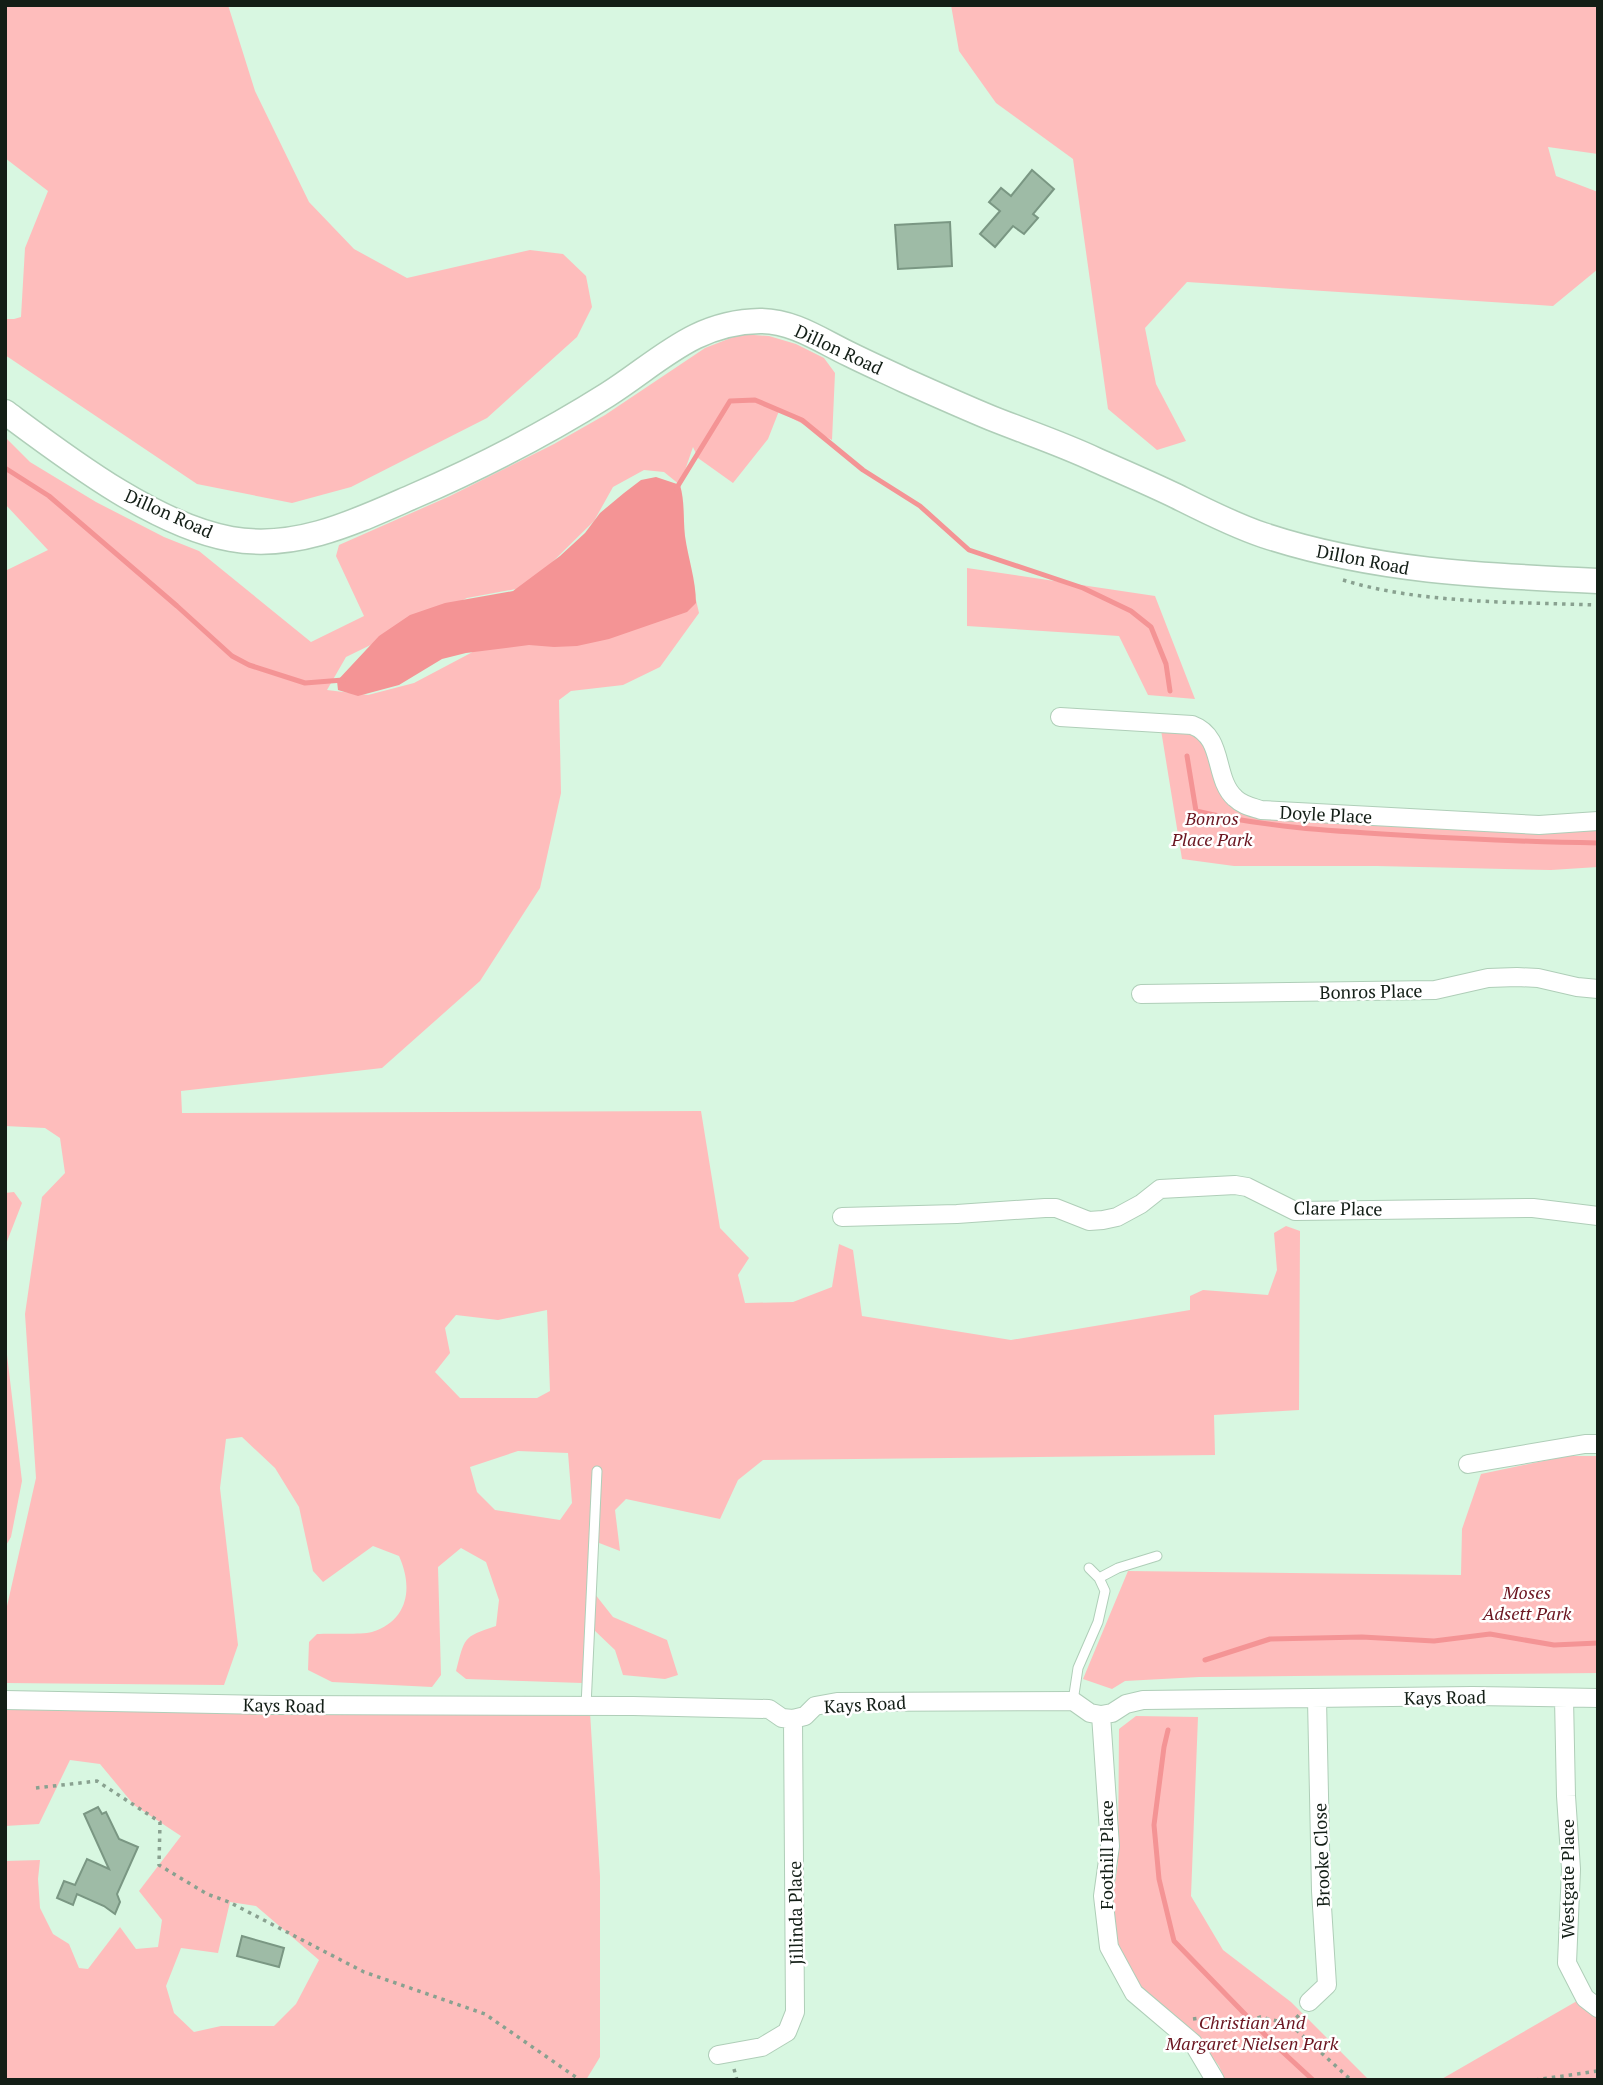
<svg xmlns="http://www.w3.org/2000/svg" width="1603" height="2085" font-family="'PT Serif',serif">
<rect width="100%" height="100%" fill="#d8f7e1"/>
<path fill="#febdbc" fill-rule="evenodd" d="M5 5H228L255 91 309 202 354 249 407 278 530 250 563 254 586 276 592 307 577 337 487 418 351 487 292 503 197 484 5 355V319H14L21 317 25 248 48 191 5 158Z
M951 5H1598V154L1548 147 1556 176 1598 192V269L1553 306 1187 282 1145 328 1156 384 1186 441 1157 450 1108 409 1073 159 996 103 959 51Z
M741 334 769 336 796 344 824 358 835 373 832 440 779 411 768 439 733 483 698 458 693 447 680 485 664 472 644 470 613 487 594 521 527 587 467 598 346 657 327 690 368 695 414 683 501 637 683 597 696 600 699 613 660 667 623 685 571 691 559 700 561 793 540 888 480 981 382 1068 181 1091 182 1113 701 1111 720 1228 749 1258 738 1275 745 1303 793 1302 832 1287 839 1244 853 1250 862 1316 1011 1340 1190 1310V1296L1203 1290 1268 1295 1277 1270 1274 1233 1286 1226 1300 1231 1299 1410 1214 1415 1215 1455 763 1460 738 1480 720 1519 626 1499 615 1510 620 1551 594 1541 587 1584 613 1617 667 1640 678 1675 665 1679 623 1675 615 1650 593 1629 591 1673 582 1683 466 1679 456 1671C465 1638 462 1637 496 1626L499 1600 486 1562 461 1548 438 1567 441 1675 432 1687 332 1682 308 1670 309 1642 317 1634C332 1633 360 1635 372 1632 409 1620 413 1587 399 1556L373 1546 323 1582 313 1571 299 1507 275 1468 242 1437 226 1439 220 1488 238 1645 224 1685 5 1683V1615L36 1478 25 1314 42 1197 65 1173 60 1138 45 1128 5 1126V571L48 550 5 504V437L30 462 96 502 164 537 199 551 311 642 364 616 336 556 339 545 450 496 554 444 605 415 705 348ZM547 1310 550 1391 537 1398H460L435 1372 450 1353 445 1328 456 1315 498 1320ZM518 1451 568 1453 572 1503 560 1520 495 1510 477 1492 470 1467Z
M967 568 1155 596 1195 699 1148 695 1119 636 967 626Z
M1161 730 1199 735 1235 805 1598 827V867L1551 870 1377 866H1234L1182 859Z
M14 1192 22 1203 6 1244 5 1338 22 1481 11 1537 5 1547V1193Z
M1567 1456H1598V1673L1199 1677 1125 1681 1112 1689 1083 1679 1128 1571 1461 1575 1462 1529 1481 1474Z
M5 1704 590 1712 600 1876V2057L586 2080H5V1861L40 1860 38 1879 40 1908 53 1934 69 1944 79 1968 88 1969 120 1927 136 1949 158 1947 162 1920 139 1891 181 1836 134 1805 100 1764 70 1760 39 1824 5 1826ZM230 1902 256 1906 319 1960 296 2004 274 2026H221L194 2032 174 2013 166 1986 181 1948 218 1953Z
M1136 1716 1198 1717 1191 1896 1223 1950 1291 2002 1369 2080H1225L1219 2066 1196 2036 1140 1990 1119 1948 1112 1902 1118 1863 1119 1729Z
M1577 2001 1598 2017V2080H1440Z"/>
<path fill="#f49495" d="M656 477 680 485C685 502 683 518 685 536 688 558 696 580 696 603L687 612 609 639 577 646 554 647 529 645 466 653 442 659 399 685 358 696 338 690 337 681 379 636 410 615 445 603 513 591 560 556 585 533 600 513 624 493 641 480Z"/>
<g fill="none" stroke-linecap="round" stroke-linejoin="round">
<path stroke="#f49495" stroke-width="5" d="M5 468 49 496 177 606 232 656 249 665 305 683 343 680
M676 489 730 401 755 400 802 420 863 470 920 506 969 550 1083 588 1131 611 1151 627 1166 664 1170 691
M1187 756 1196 811C1263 827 1331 831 1399 835 1465 839 1531 842 1598 843
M1205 1660 1270 1639 1362 1637 1434 1641 1490 1634 1554 1645 1598 1643
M1168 1730 1164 1747 1154 1825 1159 1879 1174 1941 1273 2043 1313 2080"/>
</g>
<path fill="#9ebba6" stroke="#7a9783" stroke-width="2" d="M1032 170 1054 189 1033 214 1038 218 1024 234 1013 226 995 247 980 234 1000 211 989 202 1001 188 1011 196Z
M950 222 952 266 898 269 895 225Z
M98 1807 102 1814 106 1812 119 1839 138 1847 117 1894 120 1902 115 1914 104 1906 77 1894 73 1905 57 1898 64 1881 75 1885 87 1859 109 1869 84 1814Z
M242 1936 284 1948 279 1967 237 1956Z"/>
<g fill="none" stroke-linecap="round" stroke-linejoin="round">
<defs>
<path id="service" d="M1099 1578 1118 1568 1157 1556
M1073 1701 1078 1668 1098 1622 1105 1591 1099 1578 1089 1568
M586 1706 597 1471"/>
<path id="minor" d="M1060 717 1192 725C1225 737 1213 778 1235 798 1242 805 1252 807 1261 810L1539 825 1598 821
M1141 994 1435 990 1488 978 1517 977 1538 978 1577 987 1598 989
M842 1217 957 1214 1045 1208H1056L1089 1221 1103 1220 1117 1217 1141 1204 1160 1189 1235 1185 1247 1187 1295 1211 1533 1208 1598 1216
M1468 1464 1585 1444H1598
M1564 1698 1566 1796 1571 1869 1567 1963 1585 1998 1598 2008
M5 1700 274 1705 633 1706 769 1709 782 1718 793 1719 805 1716 815 1706 837 1702 1073 1701 1090 1713 1101 1715 1112 1713 1126 1704 1143 1700 1472 1696 1598 1698
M1101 1715 1110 1846 1103 1896 1109 1947 1134 1993 1193 2043 1215 2080
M1309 2002 1327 1985 1321 1891 1317 1699
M718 2055 762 2047 787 2032 795 2012 793 1719"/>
<path id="secondary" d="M5 412C67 458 154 525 231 539 296 551 357 521 414 496 481 467 545 434 607 395 659 362 694 322 760 321 793 321 820 340 849 354 867 363 885 371 904 380 933 393 962 406 991 418 1026 432 1062 444 1096 460 1123 472 1149 483 1176 496 1204 510 1233 525 1263 535 1371 571 1485 576 1598 581"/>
</defs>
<use href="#service" stroke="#afceb8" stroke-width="11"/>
<use href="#minor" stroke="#afceb8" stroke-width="20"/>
<use href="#secondary" stroke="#afceb8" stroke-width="27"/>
<path stroke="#89a190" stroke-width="3.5" stroke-dasharray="3.5 5" stroke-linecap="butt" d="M1343 580C1421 604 1516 602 1598 605
M36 1788 97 1781 160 1822 159 1865 207 1894 229 1902 364 1972 485 2014 580 2080
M1193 2019 1200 2018 1234 2028 1260 2017 1290 2024 1299 2015
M1290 2024 1351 2080
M734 2069 737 2080
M1535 2080 1598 2071"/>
<use href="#service" stroke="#fff" stroke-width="9"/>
<use href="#minor" stroke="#fff" stroke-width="18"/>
<use href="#secondary" stroke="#fff" stroke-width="24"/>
</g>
<g text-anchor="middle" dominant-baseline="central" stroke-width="5" stroke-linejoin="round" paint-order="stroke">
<g font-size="18" fill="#131e16" stroke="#fff">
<text transform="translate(839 349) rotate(25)">Dillon Road</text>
<text transform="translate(169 513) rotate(24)">Dillon Road</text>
<text transform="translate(1363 559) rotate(11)">Dillon Road</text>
<text transform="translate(1326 814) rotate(3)">Doyle Place</text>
<text transform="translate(1371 991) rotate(-1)">Bonros Place</text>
<text transform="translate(1338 1208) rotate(1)">Clare Place</text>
<text transform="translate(1445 1697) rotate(-1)">Kays Road</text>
<text transform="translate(865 1704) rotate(-3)">Kays Road</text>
<text transform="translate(284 1705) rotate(1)">Kays Road</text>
<text transform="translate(1106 1855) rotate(-90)">Foothill Place</text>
<text transform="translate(1321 1855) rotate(-92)">Brooke Close</text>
<text transform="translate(1567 1879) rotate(-90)">Westgate Place</text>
<text transform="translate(795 1913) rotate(-91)">Jillinda Place</text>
</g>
<g font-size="18" font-style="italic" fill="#6b1621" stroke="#fff">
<text x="1212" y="818">Bonros<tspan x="1212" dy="21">Place Park</tspan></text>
<text x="1527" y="1592">Moses<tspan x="1527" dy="21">Adsett Park</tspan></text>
<text x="1252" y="2022">Christian And<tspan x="1252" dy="21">Margaret Nielsen Park</tspan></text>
</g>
</g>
<rect width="1603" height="2085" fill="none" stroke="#131e16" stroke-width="14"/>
</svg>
